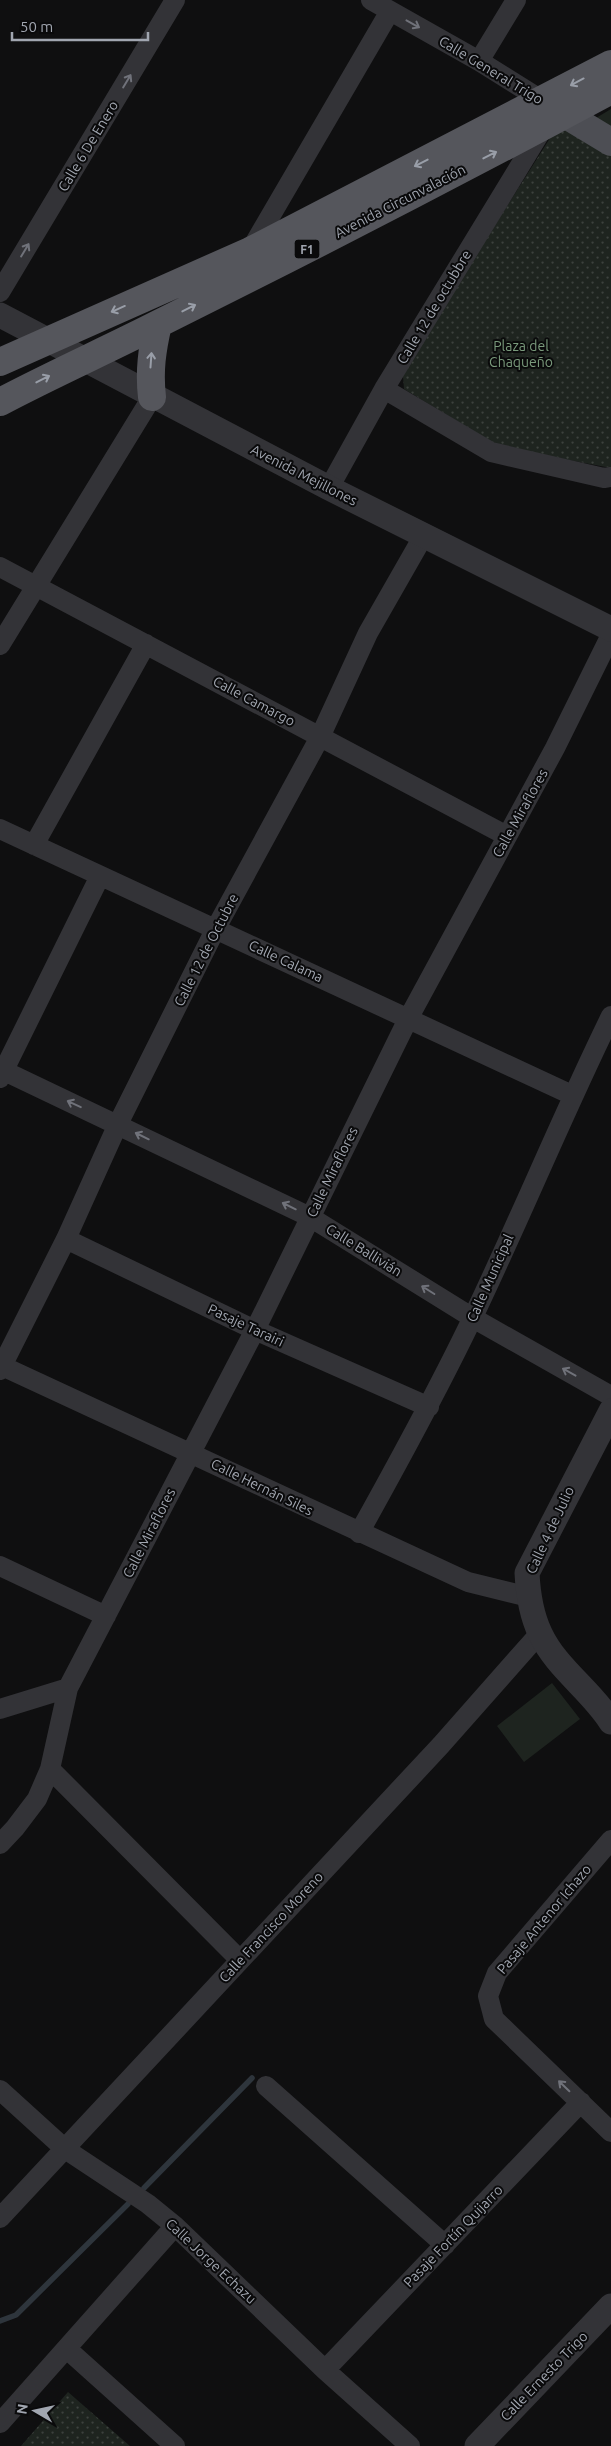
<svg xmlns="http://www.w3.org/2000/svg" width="611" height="2446" font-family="Ubuntu,sans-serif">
<defs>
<pattern id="grass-dots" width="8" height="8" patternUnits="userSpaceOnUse" patternTransform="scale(1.25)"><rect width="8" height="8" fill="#1e241f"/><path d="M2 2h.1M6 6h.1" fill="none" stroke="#3c413d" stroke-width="1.8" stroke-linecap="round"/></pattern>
</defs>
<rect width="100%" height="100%" fill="#0f0f10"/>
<path fill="url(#grass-dots)" d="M564 127 611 152V468L500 447 404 389 403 376 462 277 552 135Z
M68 2392 130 2446H21Z"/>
<path fill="#1e241f" d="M611 109V133L591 121Z
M552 1683 580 1719 524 1762 497 1726Z"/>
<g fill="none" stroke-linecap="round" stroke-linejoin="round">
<path stroke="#2e353c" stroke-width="5.5" d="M144 2188 252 2078
M0 2321 16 2315 128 2204"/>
<path stroke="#333337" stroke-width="20" d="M371 0 479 61 543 101
M479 61 516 0
M250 251 390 11
M0 292 175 0
M384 389 491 452 604 478 611 477
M329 488 384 389 543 128
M0 567 507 836
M0 645 152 397
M0 829 572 1095
M34 845 146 644
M0 1069 310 1217 473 1318 611 1396
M0 1078 100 876
M66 1239 255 1330 429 1407
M0 1365 468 1582 529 1597
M0 1370 66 1239 118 1124 216 928 320 737 368 633 424 535
M359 1533C398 1463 437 1392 472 1319 520 1219 562 1116 611 1016
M0 1566 106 1616
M0 1709 68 1688
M50 1769 240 1960
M611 1840 497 1973 488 1996 494 2019 611 2132
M0 1844 15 1828 37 1799 50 1769 68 1688 255 1330 408 1019 555 748 611 635
M266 2086 445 2245
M0 2090 65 2149 148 2204 175 2226 325 2370 410 2446
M0 2218 441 1745 540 1633
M67 2349 175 2446
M325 2370 581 2102
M0 2423 175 2226"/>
<path stroke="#333337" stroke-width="25" d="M0 315 329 488 611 629
M611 1411 527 1573C528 1593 531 1614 540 1633 556 1668 591 1690 611 1722
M477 2446 611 2306"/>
<path stroke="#4d4e54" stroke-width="28" d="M548 104 611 142"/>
<path stroke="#55565c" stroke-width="28" d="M0 362 250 251 611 64
M152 397C149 371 152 350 158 324
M0 402C53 374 107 350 160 323 311 248 462 170 611 90"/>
</g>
<defs><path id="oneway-shaft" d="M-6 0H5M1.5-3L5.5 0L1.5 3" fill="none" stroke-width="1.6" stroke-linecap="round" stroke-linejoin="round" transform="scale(1.25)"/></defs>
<g stroke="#70727a">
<use href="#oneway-shaft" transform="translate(413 24) rotate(29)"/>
<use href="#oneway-shaft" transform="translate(127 81) rotate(-59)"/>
<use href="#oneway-shaft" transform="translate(25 250) rotate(-59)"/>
<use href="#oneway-shaft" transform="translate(74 1104) rotate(-155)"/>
<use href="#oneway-shaft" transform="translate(142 1136) rotate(-154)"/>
<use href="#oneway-shaft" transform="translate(289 1206) rotate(-154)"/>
<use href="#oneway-shaft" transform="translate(428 1290) rotate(-148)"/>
<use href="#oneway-shaft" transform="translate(569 1372) rotate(-151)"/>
<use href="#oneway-shaft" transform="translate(564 2086) rotate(-136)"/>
</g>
<g stroke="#999ea8">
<use href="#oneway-shaft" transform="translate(577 82) rotate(152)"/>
<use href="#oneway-shaft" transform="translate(490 155) rotate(-27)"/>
<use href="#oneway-shaft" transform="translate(421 163) rotate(153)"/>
<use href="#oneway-shaft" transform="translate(189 308) rotate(-27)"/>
<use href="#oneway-shaft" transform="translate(118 309) rotate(156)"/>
<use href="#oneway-shaft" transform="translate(151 360) rotate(-86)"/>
<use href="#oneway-shaft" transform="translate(43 379) rotate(-27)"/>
</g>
<g text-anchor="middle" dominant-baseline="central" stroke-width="4" stroke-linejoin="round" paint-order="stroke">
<rect fill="#0a0a0b" stroke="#74777e" stroke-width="1" x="294.5" y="239.5" width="25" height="19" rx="4"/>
<g font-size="12" font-weight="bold" fill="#a1a6b0">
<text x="307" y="249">F1</text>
</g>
<g font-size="14" fill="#a1a6b0" stroke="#0a0a0b">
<text transform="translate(491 70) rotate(31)">Calle General Trigo</text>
<text transform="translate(88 146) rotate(-59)">Calle 6 De Enero</text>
<text transform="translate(400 201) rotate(-27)">Avenida Circunvalación</text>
<text transform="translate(434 307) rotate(-59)">Calle 12 de octubbre</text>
<text transform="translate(304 475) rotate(27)">Avenida Mejillones</text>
<text transform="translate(254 701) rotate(28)">Calle Camargo</text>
<text transform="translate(520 813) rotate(-61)">Calle Miraflores</text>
<text transform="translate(206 950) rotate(-63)">Calle 12 de Octubre</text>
<text transform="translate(286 961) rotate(25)">Calle Calama</text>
<text transform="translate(332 1172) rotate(-64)">Calle Miraflores</text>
<text transform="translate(364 1250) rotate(32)">Calle Ballivián</text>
<text transform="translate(490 1278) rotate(-66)">Calle Municipal</text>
<text transform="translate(246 1325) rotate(25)">Pasaje Tarairi</text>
<text transform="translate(262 1487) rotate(26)">Calle Hernán Siles</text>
<text transform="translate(550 1530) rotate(-65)">Calle 4 de Julio</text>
<text transform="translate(149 1533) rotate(-63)">Calle Miraflores</text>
<text transform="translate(544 1919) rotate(-50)">Pasaje Antenor Ichazo</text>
<text transform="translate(271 1927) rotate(-47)">Calle Francisco Moreno</text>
<text transform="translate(453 2236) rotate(-46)">Pasaje Fortín Quijarro</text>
<text transform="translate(211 2261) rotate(43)">Calle Jorge Echazu</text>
<text transform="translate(544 2376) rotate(-46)">Calle Ernesto Trigo</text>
</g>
<g font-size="14" fill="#7a9a7c" stroke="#0a0a0b">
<text x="521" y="346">Plaza del<tspan x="521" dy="16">Chaqueño</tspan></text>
</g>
</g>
<g transform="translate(35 2411) rotate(279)" stroke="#0a0a0b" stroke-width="4" paint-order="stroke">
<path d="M0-4L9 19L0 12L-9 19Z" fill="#a1a6b0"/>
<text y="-8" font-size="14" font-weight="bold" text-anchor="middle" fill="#a1a6b0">N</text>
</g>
<path d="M12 32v8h136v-8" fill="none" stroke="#a1a6b0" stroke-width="2.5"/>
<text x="20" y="32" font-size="15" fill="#a1a6b0" stroke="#0a0a0b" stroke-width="4" paint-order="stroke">50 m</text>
</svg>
